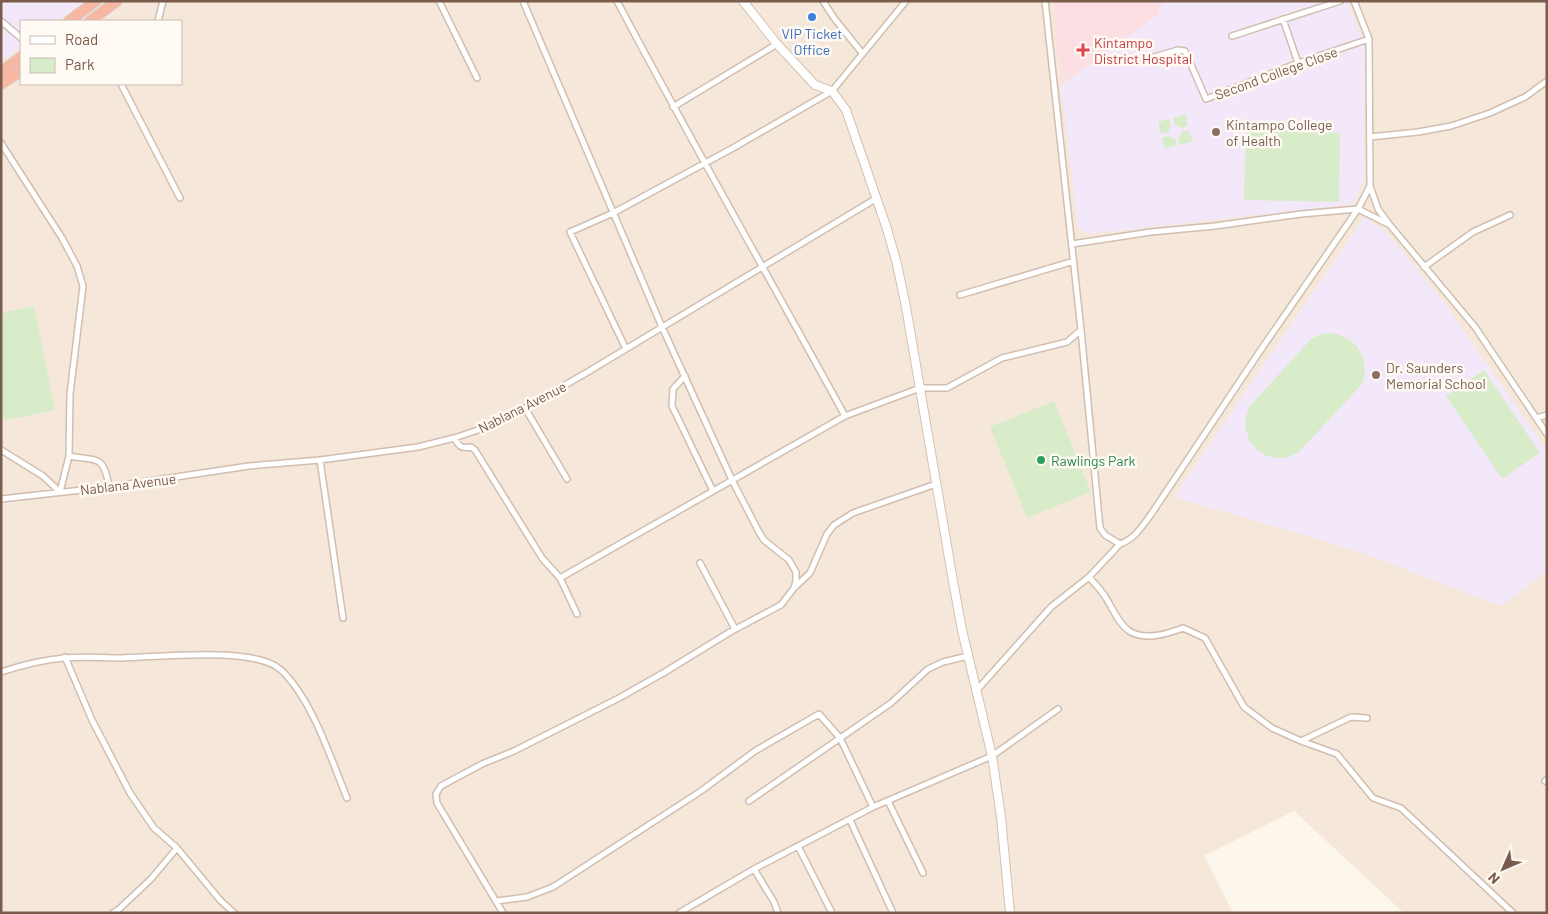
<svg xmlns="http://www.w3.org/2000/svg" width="1548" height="914" font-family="Barlow,sans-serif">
<rect width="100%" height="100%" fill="#fdf6ec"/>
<path fill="#f5e8da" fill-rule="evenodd" d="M1 1H1547V913H1404L1294 811 1204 856 1233 913H1ZM21 21H181V84H21Z"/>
<path fill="#f3e8fa" d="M1 1H85L57 21H21V47L1 61Z
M1163 1H1347L1365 45 1364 180 1353 204 1090 234 1078 228 1061 85 1157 15Z
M1364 217 1384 230 1443 301 1547 450V571L1501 606 1355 550 1174 497Z"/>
<path fill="#fbdfe3" d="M1053 1H1163L1157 15 1061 85Z"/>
<path fill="#d8ecc9" d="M1185 114 1188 126 1181 128 1175 125 1173 118Z
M1169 119 1171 126 1168 132 1161 134 1158 122Z
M1189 130 1193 141 1180 145 1178 139 1182 132Z
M1246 130 1340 133 1339 202 1244 200Z
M1169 136 1175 139 1177 145 1165 149 1162 138Z
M34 306 55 410 1 421V313Z
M1332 333C1357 337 1371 360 1362 384L1299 452 1289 457 1278 458 1267 456 1257 450 1250 442 1245 427 1246 417 1249 407 1312 338 1322 334Z
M1484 370 1540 453 1502 479 1446 396Z
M1054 401 1091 492 1027 518 990 427Z"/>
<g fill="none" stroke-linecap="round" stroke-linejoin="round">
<defs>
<path id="street" d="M439 1 477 78
M617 1C691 141 769 277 845 416
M823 1 834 18 862 53
M1354 1 1369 39 1370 186 1378 209 1389 224 1475 327 1547 434
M1283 19 1298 63
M1 21 21 38
M158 21 163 1
M1232 36 1340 1
M1154 57 1178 50 1185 51 1206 99 1298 63 1369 39
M121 84 180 198
M673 107 777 44
M1370 137 1418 132 1451 126 1490 113 1525 97 1547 81
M1 143 62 238 77 266 83 286 70 394 69 456 60 492 43 476 1 450
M1072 244 1151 232 1215 226 1301 214 1358 209 1388 224
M1424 267 1473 232 1510 215
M960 295 1074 261
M626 349 570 232 613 213 733 148 832 91 906 1
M685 376 673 389 672 406 713 491
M525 408 567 479
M1536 418 1547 415
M454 438C459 446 461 449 471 447L475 450 542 558 560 578 845 416 920 388H947L1002 358 1067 342 1081 330
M69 456C98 461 104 455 109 487
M320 460 343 618
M1 499 109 487 249 466 320 460 418 447 454 438 484 428 525 408 586 373 877 198
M1120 544C1135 539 1143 525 1152 513L1258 354 1358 209 1370 186
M700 563 735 629
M1089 577C1095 584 1102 591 1106 598 1113 609 1118 623 1129 631 1145 641 1167 634 1183 628L1205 638 1244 707 1272 728 1301 741 1337 754 1373 798 1401 808 1513 913
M560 578 577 614
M794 588 810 573 827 534 834 525 853 513 936 484
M65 657 92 720 130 793 154 828 177 848 220 900 234 913
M1 672C22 665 42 660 64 658 83 656 102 658 121 658 158 657 255 646 281 670 312 699 331 759 347 798
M977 690 1051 607 1089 577 1120 544 1105 535 1100 528 1081 330 1045 1
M1301 741 1351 717 1367 718
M1545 781 1547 779
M749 801 891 703 928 669 943 662 968 656
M888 801 923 873
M850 820 893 913
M798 846 832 913
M754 869 774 902 778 913
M496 901 527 897 553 887 701 791 755 751 819 714 840 738 873 807
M113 913 118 910 151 879 177 848
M503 913 437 803 436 794 441 786 482 764 514 751 619 698 665 672 730 632 781 605 794 588 796 581V572L789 560 764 540 760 534 732 480 662 327 523 1
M679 913 754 869 873 807 992 756 1058 709"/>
<path id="secondary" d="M743 1 777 44 815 85 832 91 846 110 887 229 897 264 906 307 953 581 962 630 992 756 1001 817 1010 913"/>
<path id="highway" d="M69 21 96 1
M90 21 117 1
M1 72 21 57
M1 84 21 71"/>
</defs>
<use href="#street" stroke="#d1beb0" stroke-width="8"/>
<use href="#secondary" stroke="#d6c0b0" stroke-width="10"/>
<use href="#highway" stroke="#dad1cd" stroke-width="12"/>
<use href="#street" stroke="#fff" stroke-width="5"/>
<use href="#secondary" stroke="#fff" stroke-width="8"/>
<use href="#highway" stroke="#f7b7a3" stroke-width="10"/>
</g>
<circle fill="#3f7fe0" stroke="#fffaf3" stroke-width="2" cx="812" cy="17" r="5"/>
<path fill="#e0444e" stroke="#fffaf3" stroke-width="2" d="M1080.5 42.5h5v5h5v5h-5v5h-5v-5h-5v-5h5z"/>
<g fill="#8d6e63" stroke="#fffaf3" stroke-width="2">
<circle cx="1216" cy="132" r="5"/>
<circle cx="1376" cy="375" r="5"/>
</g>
<circle fill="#2e9e5b" stroke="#fffaf3" stroke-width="2" cx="1041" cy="460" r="5"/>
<g text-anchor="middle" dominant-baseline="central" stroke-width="5" stroke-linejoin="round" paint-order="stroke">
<g font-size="14" fill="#366cbe" stroke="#fffaf3">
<text x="812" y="33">VIP Ticket<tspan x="812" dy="16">Office</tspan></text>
</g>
<g font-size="14" fill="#be3a42" stroke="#fffaf3" text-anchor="start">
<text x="1094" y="42">Kintampo<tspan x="1094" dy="16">District Hospital</tspan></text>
</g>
<g font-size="14" fill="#7a5c4d" stroke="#fffaf3">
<text transform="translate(1276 73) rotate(-20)">Second College Close</text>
<text transform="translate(522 407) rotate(-27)">Nablana Avenue</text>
<text transform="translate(128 484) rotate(-7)">Nablana Avenue</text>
</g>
<g font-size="14" fill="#785e54" stroke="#fffaf3" text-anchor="start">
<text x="1226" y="124">Kintampo College<tspan x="1226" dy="16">of Health</tspan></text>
<text x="1386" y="367">Dr. Saunders<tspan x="1386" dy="16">Memorial School</tspan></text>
</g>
<g font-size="14" fill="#27864d" stroke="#fffaf3" text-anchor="start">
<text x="1051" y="460">Rawlings Park</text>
</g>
</g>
<rect width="1548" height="914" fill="none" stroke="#7a5c4d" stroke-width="5"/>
<rect x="20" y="20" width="162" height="65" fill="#fffaf3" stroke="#cabbb1"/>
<rect x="30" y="36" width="25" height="8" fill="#ffffff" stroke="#cabbb1"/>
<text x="65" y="45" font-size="15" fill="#7a5c4d">Road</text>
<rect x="30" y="58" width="25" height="15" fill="#d8ecc9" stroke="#cabbb1"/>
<text x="65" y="70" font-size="15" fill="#7a5c4d">Park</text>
<g transform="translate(1503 869) rotate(225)" stroke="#fffaf3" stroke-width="4" paint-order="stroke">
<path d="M0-4L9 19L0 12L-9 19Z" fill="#7a5c4d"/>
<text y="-8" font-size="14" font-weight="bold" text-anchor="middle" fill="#7a5c4d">N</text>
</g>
</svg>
